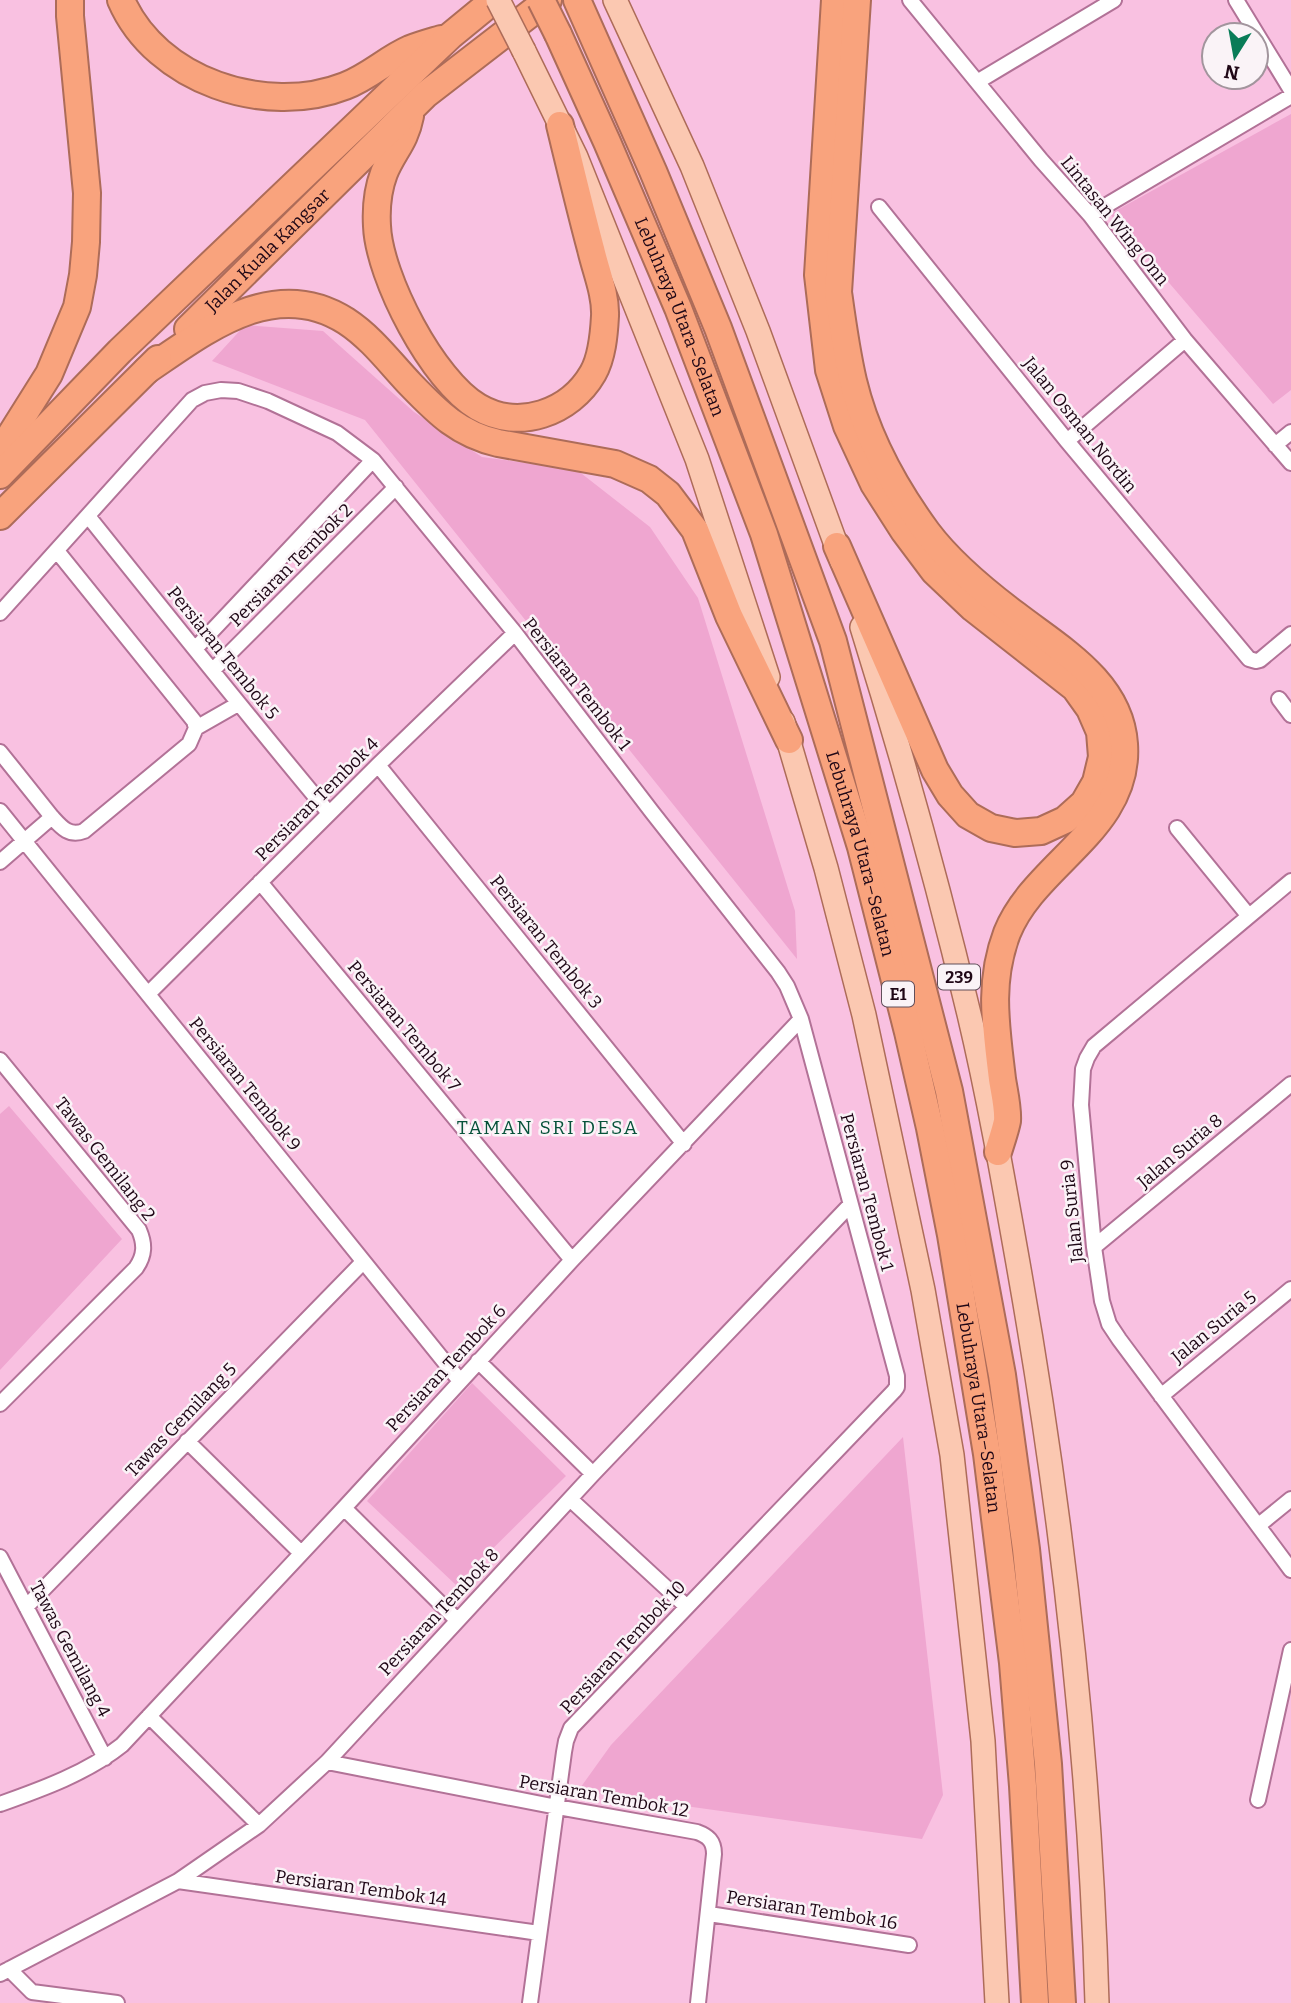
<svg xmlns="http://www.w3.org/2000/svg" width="1291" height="2003" font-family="Bitter,serif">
<rect width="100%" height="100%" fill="#f9c1e1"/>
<path fill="#efa6d0" d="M1291 114V390L1273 404 1110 214Z
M245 325 323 331 414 412 482 457 577 470 650 527 698 598 795 911 797 959 365 420 212 361Z
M9 1106 122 1239 0 1370V1114Z
M472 1383 566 1476 456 1585 367 1501Z
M903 1437 943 1795 922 1839 578 1791 611 1745Z"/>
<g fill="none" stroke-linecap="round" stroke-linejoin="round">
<defs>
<path id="street" d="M910 0 1041 160 1090 215 1185 340 1291 463
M1236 0 1291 90
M977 82 1114 0
M879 207 1067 441 1249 659 1256 661 1260 660 1291 634
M1090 215 1291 96
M1067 441 1185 340
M1275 445 1291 432
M88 516C168 616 247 715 329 813
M0 613 192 400 205 393 221 390 238 391 268 401 337 433 373 460 515 633 652 812 778 972 787 986 801 1019 897 1376V1387L894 1391 571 1728 566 1741 564 1752 530 2003
M195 649 373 460
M213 670 396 487
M1279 699 1291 715
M196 728 238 704
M0 752 52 817 0 862
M378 765 684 1144
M0 811 460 1381
M52 817C61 827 69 837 84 831L189 744 196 728 194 721 57 551
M1177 828 1248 915
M1291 881 1094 1046 1087 1058 1083 1069 1081 1105 1094 1247 1102 1301 1109 1324 1119 1339 1291 1570
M260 882 572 1260
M148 994 378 765 515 633
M0 1060 139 1230C145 1244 145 1255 136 1268L0 1404
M1094 1247 1291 1084
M478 1361 593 1474
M1161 1396 1291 1289
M187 1441 301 1553
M570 1499 687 1607
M344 1508 457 1620
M1259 1525 1291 1499
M0 1557 105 1758
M26 1607 363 1262
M149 1716 259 1825
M327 1762 557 1807 697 1832C708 1836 714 1841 714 1854L698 2003
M1258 1800 1291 1650
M0 1804C42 1789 87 1773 122 1745L344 1508 572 1260 801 1019
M178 1881 539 1933
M709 1914 909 1945
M9 1969 32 1992 117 2003
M0 1974 178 1881 259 1825 327 1762 593 1474 850 1205"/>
<path id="primary" d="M615 0 692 166 758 331 842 561
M524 51 576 157 697 459 768 677
M862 627C902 755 938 884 969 1014 989 1098 1004 1184 1019 1269 1062 1512 1090 1757 1097 2003
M783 722 826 868 864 1015 923 1290 952 1455 983 1741 997 2003"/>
<g id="highway">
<path d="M121 0C156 81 266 117 345 86 369 77 387 59 410 49 420 45 431 42 441 39"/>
<path d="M577 0 653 171 718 328 833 641 949 1091 1002 1375 1026 1549 1048 1764 1062 2003"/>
<path d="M835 0 818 275 829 370 847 426 874 484 904 531 934 571 973 608 1075 688 1090 709 1100 732 1102 757 1096 782 1084 803 1065 820 1041 831 1015 833 991 828 968 815 950 795 935 770 837 546"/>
<path d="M857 0 838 292C842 321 846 351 853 381 866 435 894 487 927 532 951 564 984 591 1016 615 1060 649 1120 682 1124 744 1130 829 1035 863 1007 933 988 983 996 1027 1002 1079 1004 1092 1008 1108 1007 1121 1005 1131 1001 1142 998 1152"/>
<path id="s1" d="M558 34 607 142 678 308 764 534 861 847 908 1032 930 1128 951 1235 987 1454 1013 1663 1023 1786 1035 2003"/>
<path d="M410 116C405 142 393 151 384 173 378 189 376 209 377 226 379 277 433 381 478 407 519 431 570 413 593 373 602 357 604 335 605 316 606 294 596 271 591 249 580 208 570 166 560 125"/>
<path id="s2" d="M188 329 425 95 548 0"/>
<path d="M147 370C205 331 274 275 346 321 372 338 390 363 411 385 438 413 459 434 498 443L615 464 649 479 668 494 695 530 729 616 789 740"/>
<path d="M0 452 49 374 77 307 83 275 86 242 87 193 70 16V0"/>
<path d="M0 475 120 351 450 36 494 0"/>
<path d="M0 516 158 359"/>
</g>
</defs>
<use href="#street" stroke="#b27297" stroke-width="18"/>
<use href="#primary" stroke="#ad6c59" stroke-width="26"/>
<use href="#highway" stroke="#ad6c59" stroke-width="30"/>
<use href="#street" stroke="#fff" stroke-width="14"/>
<use href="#primary" stroke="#fbc8b1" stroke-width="23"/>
<use href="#highway" stroke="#f9a37d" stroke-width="26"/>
<defs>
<path id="primary-bridge" d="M498 0 524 51"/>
<path id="highway-bridge" d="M541 0 558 34"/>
</defs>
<use href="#primary-bridge" stroke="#ad6c59" stroke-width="26" stroke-linecap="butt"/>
<use href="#highway-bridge" stroke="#ad6c59" stroke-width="30" stroke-linecap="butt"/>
<use href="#primary-bridge" stroke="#fbc8b1" stroke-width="23"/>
<use href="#highway-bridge" stroke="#f9a37d" stroke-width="26"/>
</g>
<g text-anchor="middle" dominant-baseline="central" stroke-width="5" stroke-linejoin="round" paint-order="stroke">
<g fill="#faf3f7" stroke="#614e5a" stroke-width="2">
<rect x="938" y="964.5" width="42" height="25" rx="5"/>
<rect x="882" y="981.5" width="32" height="25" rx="5"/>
</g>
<g font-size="16" font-weight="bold" fill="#1f0716">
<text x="959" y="977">239</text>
<text x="898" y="994">E1</text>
</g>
<g font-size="18" fill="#1f0716" stroke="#faf3f7">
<text transform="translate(1115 221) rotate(51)">Lintasan Wing Onn</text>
<text stroke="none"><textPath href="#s2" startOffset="112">Jalan Kuala Kangsar</textPath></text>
<text stroke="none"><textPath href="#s1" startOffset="308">Lebuhraya Utara–Selatan</textPath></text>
<text transform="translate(1080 425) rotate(51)">Jalan Osman Nordin</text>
<text transform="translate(291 565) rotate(-45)">Persiaran Tembok 2</text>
<text transform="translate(223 653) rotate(51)">Persiaran Tembok 5</text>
<text transform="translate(577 684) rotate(52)">Persiaran Tembok 1</text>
<text transform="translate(317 799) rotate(-45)">Persiaran Tembok 4</text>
<text stroke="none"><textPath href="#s1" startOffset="875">Lebuhraya Utara–Selatan</textPath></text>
<text transform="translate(546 942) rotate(51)">Persiaran Tembok 3</text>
<text transform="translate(404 1026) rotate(50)">Persiaran Tembok 7</text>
<text transform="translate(245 1084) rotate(51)">Persiaran Tembok 9</text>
<text transform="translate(1180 1151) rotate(-40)">Jalan Suria 8</text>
<text transform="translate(105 1159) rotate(52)">Tawas Gemilang 2</text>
<text transform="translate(867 1192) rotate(75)">Persiaran Tembok 1</text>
<text transform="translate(1072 1211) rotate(-96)">Jalan Suria 9</text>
<text transform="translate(1214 1327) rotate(-39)">Jalan Suria 5</text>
<text transform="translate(446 1368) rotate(-47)">Persiaran Tembok 6</text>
<text stroke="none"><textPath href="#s1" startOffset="1442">Lebuhraya Utara–Selatan</textPath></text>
<text transform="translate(181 1420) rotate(-46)">Tawas Gemilang 5</text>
<text transform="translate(439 1612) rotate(-47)">Persiaran Tembok 8</text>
<text transform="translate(623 1647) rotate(-47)">Persiaran Tembok 10</text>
<text transform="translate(70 1649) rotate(62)">Tawas Gemilang 4</text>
<text transform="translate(604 1796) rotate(10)">Persiaran Tembok 12</text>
<text transform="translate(361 1888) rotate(8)">Persiaran Tembok 14</text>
<text transform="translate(812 1910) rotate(9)">Persiaran Tembok 16</text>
</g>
<g font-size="19" letter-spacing="2" fill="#06523a" stroke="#faf3f7">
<text x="548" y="1127">TAMAN SRI DESA</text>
</g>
</g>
<g transform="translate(1235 56) rotate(191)"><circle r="33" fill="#faf3f7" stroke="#a2959d" stroke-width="2"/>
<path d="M0-5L12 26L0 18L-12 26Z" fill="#097c58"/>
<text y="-10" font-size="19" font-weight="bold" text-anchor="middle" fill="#1f0716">N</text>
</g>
</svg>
